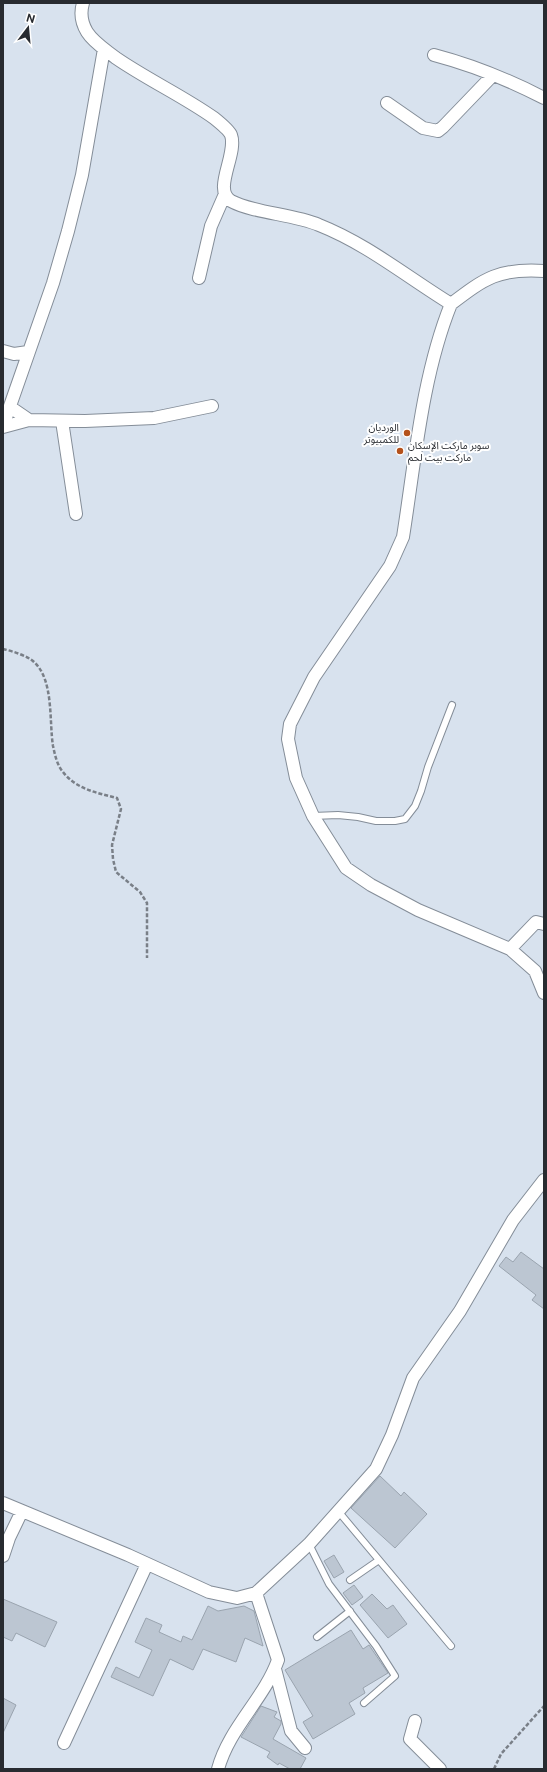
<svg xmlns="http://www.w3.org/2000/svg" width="547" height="1772" font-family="'Public Sans','Noto Sans Arabic',sans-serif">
<rect width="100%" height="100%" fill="#d8e2ee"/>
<path fill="#bcc6d2" stroke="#9aa4af" d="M521 1252 544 1269V1309L532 1300 536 1295 499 1266 506 1257 513 1262Z
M380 1476 401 1496 404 1492 427 1514 395 1548 351 1508Z
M334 1555 344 1572 334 1578 324 1561Z
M354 1585 363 1597 352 1605 343 1593Z
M372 1594 387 1609 393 1605 407 1624 388 1638 360 1605Z
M3 1599 57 1622 45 1647 16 1633 12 1641 3 1637Z
M208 1606 218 1611 244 1606 254 1611 263 1646 245 1638 236 1662 203 1649 193 1670 170 1659 153 1696 111 1677 116 1667 139 1678 152 1650 135 1642 146 1618 162 1625 159 1632 181 1642 183 1636 192 1640Z
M351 1630 363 1649 369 1645 388 1673 363 1688 365 1693 349 1703 355 1714 313 1739 303 1722 313 1716 285 1670Z
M3 1698 16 1705 3 1733Z
M261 1706 277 1712 274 1717 281 1721V1724L273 1739 306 1758 300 1769H290L279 1763 278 1765 267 1757 270 1752 241 1737Z"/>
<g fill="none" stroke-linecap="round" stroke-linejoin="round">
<defs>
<path id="lane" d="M313 816 338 815 358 817 376 821H395L405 819 415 806 421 791 428 767 452 705
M338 1511 451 1646
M309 1544 329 1584 376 1646 395 1676 364 1703
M350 1580 379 1560
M317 1637 350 1611"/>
<path id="street" d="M83 3C80 13 81 22 87 32 94 43 106 50 116 58 148 80 183 96 214 118 219 122 229 130 231 135 238 154 212 190 231 201 253 213 293 214 319 225 367 244 407 277 451 304 485 278 499 268 544 271
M434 55C472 65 509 80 544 98
M387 103 423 128 438 131 443 127 493 75
M199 278 211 226 225 194
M451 304C422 376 415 461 403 537L390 566 314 677 290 724 288 739 296 778 313 816 346 868 371 885 418 910 510 949 535 971 544 993
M3 351 14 354 28 352
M10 407 29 420 85 421 154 418 212 406
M62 421 76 514
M3 426 53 283 68 231 82 175 104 49
M3 427 29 420
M510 949 536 922 544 924
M3 1503 128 1555 209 1592 237 1598 256 1593 309 1544 376 1469 392 1435 413 1378 460 1311 513 1220 544 1180
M3 1556 9 1538 22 1511
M275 1669 291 1731 305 1748
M415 1721 410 1739 440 1769
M64 1743 147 1564
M218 1769C229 1728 264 1699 278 1660L256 1593"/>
</defs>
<use href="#lane" stroke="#848d98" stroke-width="8"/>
<use href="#street" stroke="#848d98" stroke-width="14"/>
<path stroke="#797f87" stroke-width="2.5" stroke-dasharray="4 2" stroke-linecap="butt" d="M3 649C12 651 28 656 34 662 54 680 49 721 53 746 55 755 57 765 63 772 76 789 97 793 117 798L121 809 112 845 113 859 116 872 140 892 147 903V958
M494 1769 501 1754 544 1706"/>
<use href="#lane" stroke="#fff" stroke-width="6"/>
<use href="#street" stroke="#fff" stroke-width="12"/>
</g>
<g fill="#b4511b" stroke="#fff" stroke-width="1.5">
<circle cx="407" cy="433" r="4"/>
<circle cx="400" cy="451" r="4"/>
</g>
<g text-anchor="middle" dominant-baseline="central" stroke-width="4" stroke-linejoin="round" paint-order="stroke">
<g font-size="10" fill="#282b30" stroke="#fff" text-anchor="end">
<text x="399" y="427">الورديان<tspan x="399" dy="12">للكمبيوتر</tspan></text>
<text x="408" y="445" text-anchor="start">سوبر ماركت الإسكان<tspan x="408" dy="12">ماركت بيت لحم</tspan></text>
</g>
</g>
<rect width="547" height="1772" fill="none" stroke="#282b30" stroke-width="8"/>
<g transform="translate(28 28) rotate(16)" stroke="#ffffff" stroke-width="3" paint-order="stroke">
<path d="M0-3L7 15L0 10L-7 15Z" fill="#282b30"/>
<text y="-6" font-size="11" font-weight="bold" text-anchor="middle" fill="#282b30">N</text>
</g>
</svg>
